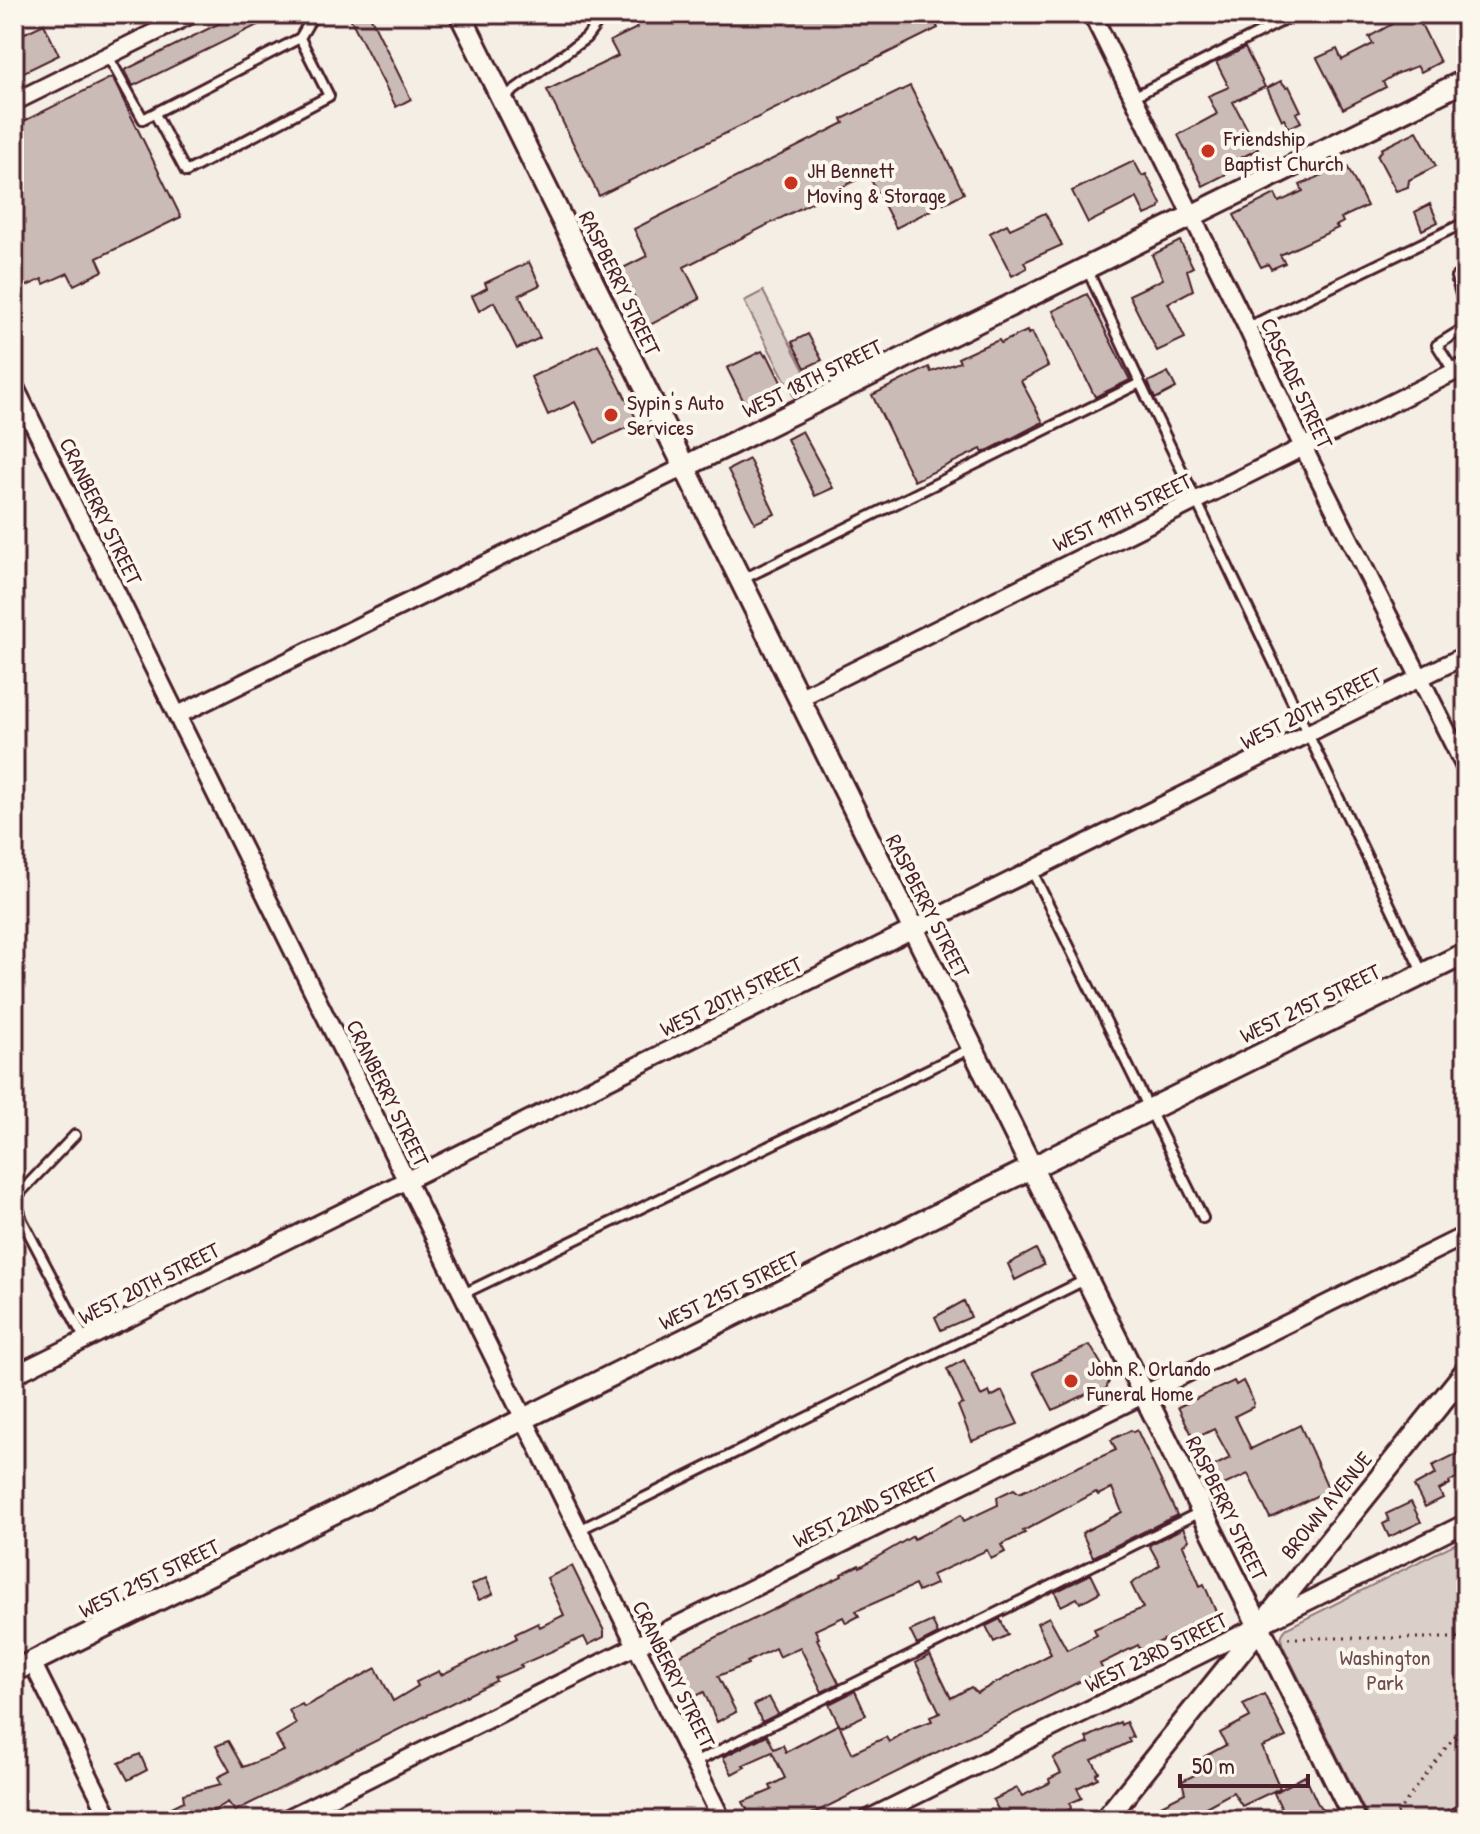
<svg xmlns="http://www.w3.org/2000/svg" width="1480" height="1834" font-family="'Patrick Hand',sans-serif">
<rect width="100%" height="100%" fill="#f4eee4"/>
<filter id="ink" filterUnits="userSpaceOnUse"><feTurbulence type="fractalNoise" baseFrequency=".0125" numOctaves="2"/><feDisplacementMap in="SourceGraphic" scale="16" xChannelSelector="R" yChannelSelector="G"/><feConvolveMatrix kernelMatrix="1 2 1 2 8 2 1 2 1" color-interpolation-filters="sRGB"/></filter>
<g filter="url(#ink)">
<path fill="#dbd0c9" stroke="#92787a" stroke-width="2" d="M763 291 813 388 794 397 744 301Z
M1466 1538V1801L1428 1820H1369L1283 1646C1280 1638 1281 1634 1287 1628Z"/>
<path fill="#cabbb6" stroke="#4a1f2b" stroke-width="2" d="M238 14H280L133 86 125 70Z
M348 14H369L411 99 396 107Z
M631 14H931L938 28 599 196 547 90 618 56 610 41 637 28Z
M1410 14H1416L1440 62 1421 72 1417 66 1396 74 1383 82 1386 87 1343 109 1317 58 1337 49 1342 60 1373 44 1369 37Z
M44 24 59 55 14 77V38Z
M1245 48 1265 87 1233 102 1258 149 1237 160 1240 167 1203 186 1178 135 1217 114 1208 96 1229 87 1216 62Z
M112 77 181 217 97 258 103 271 74 285 68 273 44 284 42 279 14 292V126Z
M1281 81 1286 87 1289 86 1301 111 1296 113 1301 122 1289 128 1284 119 1282 120 1267 88Z
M910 86 964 193 896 228 868 174 684 267 700 299 648 326 621 269 647 256 634 229 844 123 842 119Z
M1417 131 1436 166 1409 180 1408 187 1396 191 1377 155 1382 151 1381 149Z
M1134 161 1142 176 1146 174 1161 204 1159 209 1145 215 1137 198 1088 223 1072 191Z
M1346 164 1367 206 1341 218 1343 222 1336 226 1338 228 1280 255 1285 263 1271 269 1268 264 1261 267 1234 215 1275 194 1279 202 1303 191 1300 185Z
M1430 204 1438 222 1422 230 1415 212Z
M1045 213 1062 245 1024 262 1027 268 1012 276 990 233 1007 224 1010 229Z
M1180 241 1193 267 1187 270 1193 290 1168 303 1185 338 1157 351 1129 295 1163 279 1152 255Z
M529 262 540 285 519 295 540 338 517 349 494 302 479 311 472 296 487 288 485 283Z
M1087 294 1130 380 1095 397 1053 311Z
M1027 331 1028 334 1032 332 1048 366 1021 381 1043 422 983 453 981 449 914 481 872 395 929 367 931 372 960 362 958 358 984 346 999 340 1001 343Z
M808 334 822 360 805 368 792 342Z
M598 344 638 422 595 443 575 402 548 415 531 377Z
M762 351 765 356 767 354 784 388 745 404 727 368Z
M1168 372 1176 388 1155 399 1148 382Z
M802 431 833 488 815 496 787 439Z
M749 459 775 514 755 523 728 470Z
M1036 1249 1044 1265 1015 1280 1008 1264Z
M964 1301 971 1317 941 1330 935 1317Z
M1090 1345 1110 1379 1106 1389 1091 1392 1053 1410 1033 1372Z
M964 1360 981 1396 989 1392 991 1397 1002 1391 1018 1424 972 1441 958 1406 963 1404 947 1369Z
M1234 1381 1236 1385 1243 1381 1254 1403 1253 1407 1235 1416 1251 1449 1300 1425 1329 1490 1270 1518 1248 1474 1217 1488 1208 1469 1230 1458 1214 1429 1194 1439 1178 1407Z
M1131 1430 1133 1432 1137 1430 1177 1515 1093 1557 1082 1533 1122 1512 1112 1488 1098 1495 1096 1492 1023 1531 1025 1533 1001 1545 1005 1552 991 1559 987 1550 932 1575 936 1584 918 1592 915 1585 856 1611 859 1616 846 1623 843 1617 815 1630 819 1638 817 1639 839 1683 822 1692 800 1647 779 1657 775 1648 747 1662 748 1664 718 1676 736 1712 717 1722 704 1692 692 1698 672 1659 842 1576 841 1574 859 1565 860 1567 913 1536 914 1539 961 1515 964 1521 998 1505 997 1497 1014 1489 1019 1493 1116 1450 1111 1440Z
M1466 1449V1468L1456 1472 1458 1477 1449 1482 1450 1484 1439 1490 1443 1498 1425 1507 1414 1486 1436 1474 1432 1466Z
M1411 1502 1421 1522 1389 1537 1383 1524 1389 1521 1386 1514Z
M1183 1528 1189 1540 1183 1545 1200 1586 1204 1584 1217 1614 1141 1651 1138 1645 1100 1664 1103 1670 800 1820H753L743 1802 772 1790 770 1786 785 1778 772 1752 743 1765 745 1767 732 1774 723 1757 767 1735 774 1749 783 1745 786 1752 839 1724 852 1753 886 1737 889 1742 912 1728 932 1721 930 1717 940 1713 916 1663 930 1655 951 1698 971 1687 977 1693 1051 1654 1037 1623 1049 1617 1067 1650 1097 1635 1094 1629 1143 1608 1131 1584 1160 1565 1149 1545Z
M572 1566 604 1631V1637L588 1645 584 1637 520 1665 522 1667 495 1678 496 1681 235 1811 228 1802 199 1820H146L184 1801 183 1794 221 1784 218 1777 230 1771 216 1746 228 1741 243 1767 284 1751 276 1736 296 1724 289 1710 302 1704 304 1707 376 1668 393 1701 418 1686 416 1682 439 1671 441 1675 517 1638 515 1634 538 1623 540 1627 564 1615 547 1578Z
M1091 1574 1100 1592 1080 1603 1077 1598 1061 1606 1055 1592Z
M486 1578 493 1594 479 1600 471 1585Z
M1000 1619 1008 1635 994 1642 986 1626Z
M932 1621 938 1634 917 1645 910 1631Z
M855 1691 866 1715 840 1727 829 1704Z
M1264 1694 1286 1737 1262 1747 1280 1788 1242 1806 1233 1792 1204 1808 1206 1812 1186 1820H1169L1161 1805 1185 1793 1182 1781 1205 1770 1200 1759 1226 1745 1220 1733 1250 1717 1243 1704Z
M769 1697 778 1714 762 1722 754 1705Z
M1120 1722 1121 1725 1126 1722 1133 1737 1128 1739 1130 1742 1092 1760 1099 1772 1096 1774 1098 1778 1077 1788 1082 1798 1070 1803 1071 1809 1057 1815 1060 1820H1013L1009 1812 1001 1815 993 1800 1017 1788 1022 1796 1050 1783 1049 1779 1061 1773 1053 1758 1089 1743 1086 1738Z
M140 1754 147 1770 128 1780 119 1763Z
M1305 1776 1317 1802 1328 1820H1287L1274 1793Z"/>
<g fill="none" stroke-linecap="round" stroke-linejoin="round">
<defs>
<path id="service" d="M108 56 143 119 300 38 314 14
M1133 97 1296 14
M503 98 586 38 604 14
M155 114 186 172 329 96 300 38
M1087 269 1140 383
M1466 270 1456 277 1466 312
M1248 327 1466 222
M1454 372 1437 345 1466 327
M741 580 1140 383 1423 974
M1032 871 1203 1218
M14 1195 22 1220 85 1340
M16 1197 75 1135
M463 1294 972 1048
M579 1530 1087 1279
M694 1763 1202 1511"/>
<path id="minor" d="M1092 14 1247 327 1303 447 1466 769
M14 102 192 14
M14 385 722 1820
M799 698 1466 366
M178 715 684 467
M14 1375 1466 655
M32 1662 111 1820
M284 1820 1466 1235
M866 1820 1466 1523
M1451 1820 1466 1812"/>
<path id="tertiary" d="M460 14 1355 1820
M684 467 1466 80
M14 1671 1466 953
M1105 1820 1466 1371"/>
</defs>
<use href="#service" stroke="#4a1f2b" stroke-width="14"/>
<use href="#minor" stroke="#4a1f2b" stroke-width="22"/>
<use href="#tertiary" stroke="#4a1f2b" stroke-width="26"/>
<path stroke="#4a1f2b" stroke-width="3" stroke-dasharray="2 6" stroke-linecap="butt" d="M1288 1638H1466
M1392 1820 1466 1721"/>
<use href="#service" stroke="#fbf7ec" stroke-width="8"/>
<use href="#minor" stroke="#fbf7ec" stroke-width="16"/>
<use href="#tertiary" stroke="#fbf7ec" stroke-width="20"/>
</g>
</g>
<g fill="#c8321e" stroke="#fbf7ec" stroke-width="3">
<circle cx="1208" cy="151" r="8"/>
<circle cx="791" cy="183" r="8"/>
<circle cx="611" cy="415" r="8"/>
<circle cx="1071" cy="1381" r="8"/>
</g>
<g text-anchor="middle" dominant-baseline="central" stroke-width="8" stroke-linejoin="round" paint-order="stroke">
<g font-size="22" fill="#4a1f2b" stroke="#fbf7ec" text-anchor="start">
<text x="1224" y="138">Friendship<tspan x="1224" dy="25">Baptist Church</tspan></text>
<text x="807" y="170">JH Bennett<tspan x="807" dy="25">Moving &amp; Storage</tspan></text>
<text x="627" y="402">Sypin's Auto<tspan x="627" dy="25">Services</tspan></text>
<text x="1087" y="1368">John R. Orlando<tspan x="1087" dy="25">Funeral Home</tspan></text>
</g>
<g font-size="22" fill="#4a1f2b" stroke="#fbf7ec">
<text transform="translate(620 283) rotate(64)">RASPBERRY STREET</text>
<text transform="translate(812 378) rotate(-26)">WEST 18TH STREET</text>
<text transform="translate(1297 383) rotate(65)">CASCADE STREET</text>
<text transform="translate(101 511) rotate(64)">CRANBERRY STREET</text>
<text transform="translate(1122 512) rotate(-26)">WEST 19TH STREET</text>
<text transform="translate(1311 708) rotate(-27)">WEST 20TH STREET</text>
<text transform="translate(928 906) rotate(63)">RASPBERRY STREET</text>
<text transform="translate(731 996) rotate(-26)">WEST 20TH STREET</text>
<text transform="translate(1310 1003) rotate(-26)">WEST 21ST STREET</text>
<text transform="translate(388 1093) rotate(64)">CRANBERRY STREET</text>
<text transform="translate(149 1283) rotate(-27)">WEST 20TH STREET</text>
<text transform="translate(729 1290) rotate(-26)">WEST 21ST STREET</text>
<text transform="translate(1326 1505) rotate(-51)">BROWN AVENUE</text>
<text transform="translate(865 1507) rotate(-26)">WEST 22ND STREET</text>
<text transform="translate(1227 1508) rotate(64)">RASPBERRY STREET</text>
<text transform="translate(149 1578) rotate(-26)">WEST 21ST STREET</text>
<text transform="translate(1156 1652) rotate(-26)">WEST 23RD STREET</text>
<text transform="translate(674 1674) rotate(64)">CRANBERRY STREET</text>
</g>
<g font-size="22" fill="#6e4b52" stroke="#fbf7ec">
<text x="1385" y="1657">Washington<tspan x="1385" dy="25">Park</tspan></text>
</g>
</g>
<rect width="1480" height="1834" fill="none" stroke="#fbf7ec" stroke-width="48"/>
<rect x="24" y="24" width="1432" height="1786" fill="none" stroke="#4a1f2b" stroke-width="3" filter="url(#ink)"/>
<path d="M1180 1774v12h128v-12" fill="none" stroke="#4a1f2b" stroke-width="4"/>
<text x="1192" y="1774" font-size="24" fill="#4a1f2b" stroke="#fbf7ec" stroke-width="6" paint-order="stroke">50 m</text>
</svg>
